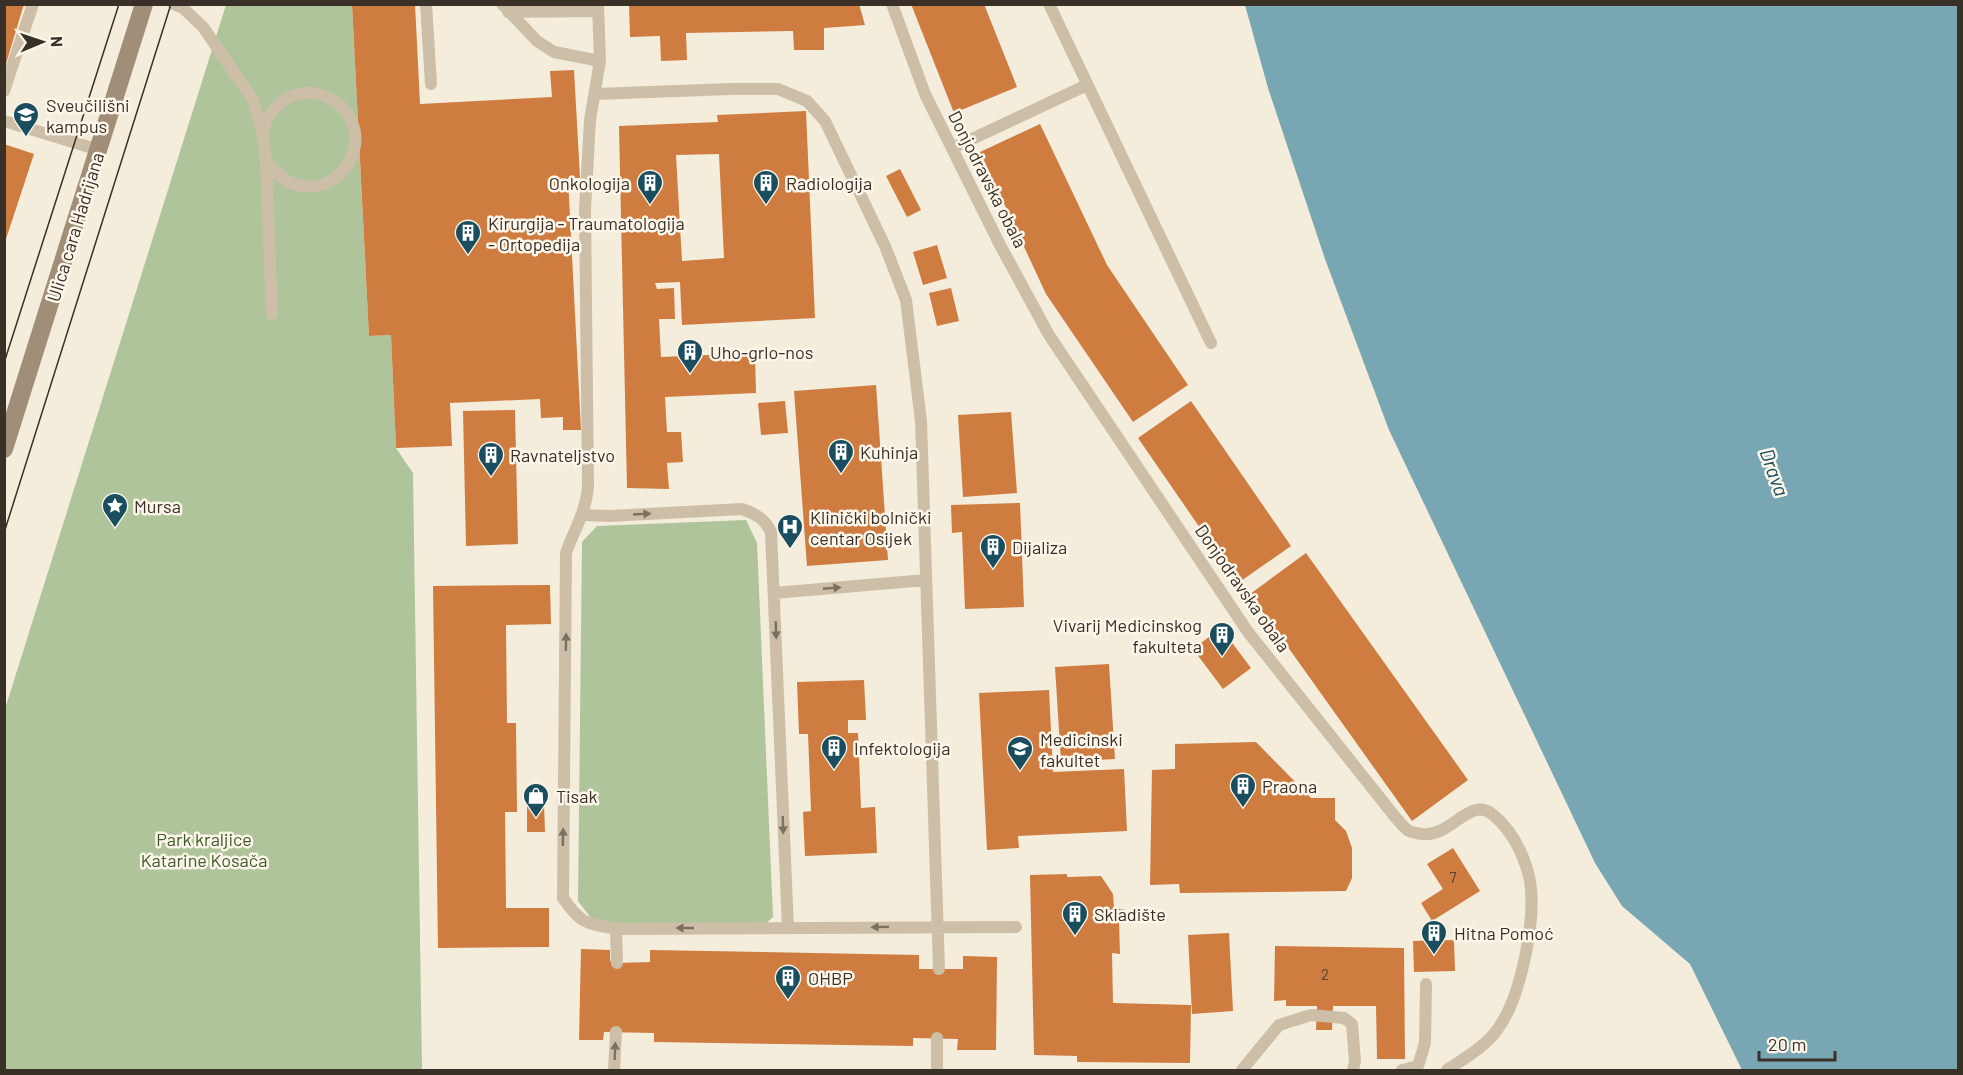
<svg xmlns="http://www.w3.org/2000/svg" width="1963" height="1075" font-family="Barlow,sans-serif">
<rect width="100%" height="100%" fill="#f4eddc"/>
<path fill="#afc49b" d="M226 5H352L369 336 391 335 396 448 413 473 422 1069 421 1070H5V709Z
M746 520 757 543 773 917 757 931 594 922 578 901 582 542 597 526Z"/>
<path fill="#79a6b3" d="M1245 5H1958V1070H1742L1690 964 1622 906 1595 863 1389 430 1325 259 1268 88Z"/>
<path fill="#ce7c40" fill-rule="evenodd" d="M4 4H24L5 67 4 66Z
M352 4H415L420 104 552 97 550 71 574 70 580 178H568L581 430H563V417L541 418 540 399 450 403 452 446 396 448 391 335 369 336Z
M629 4H859L865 25 824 28V50H794L793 31 686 33 687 60 661 61 660 36 630 37Z
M911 4H984L1017 87 954 113Z
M806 111 815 318 682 325 680 282 655 283 657 289 674 288 675 319H659L661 357 755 353 756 393 665 397 667 432H681L683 462 667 463 669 489 627 488 619 126 718 122 717 115ZM719 154 724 258 682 261 676 155Z
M1040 124 1107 265 1188 385 1133 422 1046 294 980 152Z
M4 144 34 154 5 242H4Z
M900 169 921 210 907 217 886 176Z
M937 245 947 278 923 285 913 252Z
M951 288 959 321 937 326 929 293Z
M876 385 888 560 807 566 794 391Z
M785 401 788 433 761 435 758 403Z
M1191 401 1291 546 1238 583 1138 438Z
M515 410 518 544 466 546 463 411Z
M1011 412 1017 493 963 497 958 415Z
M1020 503 1024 607 965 609 962 532 952 533 951 505Z
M1306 553 1468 780 1412 821 1250 594Z
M550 585 551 624 506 625 507 723H516L517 812H505L506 908H549V947L438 948 433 586Z
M1221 628 1251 668 1223 689 1193 649Z
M1109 664 1115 759 1061 762 1055 667Z
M864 680 866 720H848V733H858L861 808 875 807 877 853 805 856 803 812 811 811 808 734H799L797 682Z
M1049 690 1053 772 1124 769 1127 831 1018 836 1019 848 987 850 979 693Z
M1256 742 1311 798H1335V820L1346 831 1352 848V878L1346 891 1180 893 1179 884 1150 885 1152 770 1175 769V744Z
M544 805 545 832H527V806Z
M1453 848 1480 891 1432 921 1421 903 1443 889 1427 864Z
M1067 874V877L1101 876 1113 894 1114 909H1124V921H1119L1120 954 1112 953 1113 1003 1191 1005 1190 1063 1077 1062V1056L1034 1055 1030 875Z
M1229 933 1233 1011 1192 1014 1188 935Z
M1454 940 1455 971 1414 972 1413 941Z
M1275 946 1404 948 1405 1059H1377L1376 1006H1333L1332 1030H1316L1317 1006H1286V1000L1274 1001Z
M581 949 610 950V961L617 963 650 962V950L919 955V969H963V956L997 957 996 1050H957L958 1039 913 1038V1046L654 1042V1033L604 1032 603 1040H579Z"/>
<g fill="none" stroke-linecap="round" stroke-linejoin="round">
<path stroke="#cdbfa7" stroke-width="12" d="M173 4 183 8 203 27 253 100 262 131 266 161 272 314
M426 4 431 84
M502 4 537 41 554 52 600 61
M598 4 600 61 590 120 585 209 588 487C586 512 574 530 566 553L563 898C581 924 586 923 616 929L1016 927
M892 4 925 94 1000 245 1049 335 1248 632 1396 818C1400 822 1404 828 1409 831 1413 833 1418 833 1422 834 1450 838 1470 796 1492 814 1511 829 1523 853 1529 876 1538 915 1521 998 1497 1030 1485 1047 1463 1059 1447 1070
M1049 4 1211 343
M508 12 598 11
M4 91 33 4
M595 94 731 89H778L807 101 825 121 885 246 906 300 921 421 939 969
M4 121 99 150
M262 131C290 55 380 107 349 162 342 174 330 184 316 186 294 189 279 178 266 161
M953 148 1087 85
M583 515 610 516 742 509C756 514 765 519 771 532L788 928
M774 593 926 580
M616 929 617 963
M614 1070 616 1032
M937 1070V1038
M1242 1070 1279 1025 1311 1015 1344 1018 1352 1024 1355 1061 1353 1070
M1402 1070 1418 1066 1425 1043 1426 984"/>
<path stroke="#a18e78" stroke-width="18" d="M4 449 144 4"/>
<path stroke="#393028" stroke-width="1.5" d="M4 363 119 4
M4 533 171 4"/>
</g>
<defs><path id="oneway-solid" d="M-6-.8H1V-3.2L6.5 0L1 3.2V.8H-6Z" transform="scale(1.5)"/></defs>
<g fill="#7c7061">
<use href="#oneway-solid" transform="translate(642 514) rotate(-3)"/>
<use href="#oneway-solid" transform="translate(832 588) rotate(-5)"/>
<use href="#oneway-solid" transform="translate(776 630) rotate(88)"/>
<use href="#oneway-solid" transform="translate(566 642) rotate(-89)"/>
<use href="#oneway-solid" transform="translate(783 825) rotate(88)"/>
<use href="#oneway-solid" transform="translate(563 837) rotate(-89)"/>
<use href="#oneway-solid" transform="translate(880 927) rotate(179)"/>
<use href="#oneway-solid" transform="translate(685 928) rotate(180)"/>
<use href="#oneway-solid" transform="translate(615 1051) rotate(-88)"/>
</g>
<defs>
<symbol id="university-pin" viewBox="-11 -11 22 30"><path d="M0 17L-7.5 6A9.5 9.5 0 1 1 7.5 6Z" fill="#1a4d5e" stroke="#fbf6e9"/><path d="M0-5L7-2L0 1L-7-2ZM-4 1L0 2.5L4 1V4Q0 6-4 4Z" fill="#fff"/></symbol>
<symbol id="building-pin" viewBox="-11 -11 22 30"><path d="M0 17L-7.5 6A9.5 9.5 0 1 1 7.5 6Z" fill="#1a4d5e" stroke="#fbf6e9"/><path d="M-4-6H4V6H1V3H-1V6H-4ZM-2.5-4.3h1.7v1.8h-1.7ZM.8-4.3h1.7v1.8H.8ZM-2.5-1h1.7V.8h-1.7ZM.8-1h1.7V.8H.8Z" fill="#fff"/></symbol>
<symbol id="sight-pin" viewBox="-11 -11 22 30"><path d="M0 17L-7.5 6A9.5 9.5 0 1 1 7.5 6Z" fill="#1a4d5e" stroke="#fbf6e9"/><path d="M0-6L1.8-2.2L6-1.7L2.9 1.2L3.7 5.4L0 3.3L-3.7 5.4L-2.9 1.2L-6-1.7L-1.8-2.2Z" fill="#fff"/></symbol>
<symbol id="hospital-pin" viewBox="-11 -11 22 30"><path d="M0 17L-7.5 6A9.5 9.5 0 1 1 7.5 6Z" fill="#1a4d5e" stroke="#fbf6e9"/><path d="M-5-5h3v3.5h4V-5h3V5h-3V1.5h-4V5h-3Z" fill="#fff"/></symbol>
<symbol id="shop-pin" viewBox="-11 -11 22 30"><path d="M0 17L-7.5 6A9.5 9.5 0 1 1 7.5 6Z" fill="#1a4d5e" stroke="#fbf6e9"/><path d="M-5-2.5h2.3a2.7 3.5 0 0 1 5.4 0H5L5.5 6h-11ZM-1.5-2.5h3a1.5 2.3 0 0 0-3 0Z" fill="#fff"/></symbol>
</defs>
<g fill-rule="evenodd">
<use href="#university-pin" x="11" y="100" width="30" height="40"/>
<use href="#building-pin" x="635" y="168" width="30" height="40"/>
<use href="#building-pin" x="751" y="168" width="30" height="40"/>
<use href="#building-pin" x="453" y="218" width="30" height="40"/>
<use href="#building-pin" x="675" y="337" width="30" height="40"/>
<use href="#building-pin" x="826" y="437" width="30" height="40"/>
<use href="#building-pin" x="476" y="440" width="30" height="40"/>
<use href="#sight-pin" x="100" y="491" width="30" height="40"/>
<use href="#hospital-pin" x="775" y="512" width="30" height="40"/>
<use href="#building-pin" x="978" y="532" width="30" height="40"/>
<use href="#building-pin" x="1207" y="620" width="30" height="40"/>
<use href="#building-pin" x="819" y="733" width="30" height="40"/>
<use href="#university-pin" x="1005" y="734" width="30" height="40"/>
<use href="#building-pin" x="1228" y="771" width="30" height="40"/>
<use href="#shop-pin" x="521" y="781" width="30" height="40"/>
<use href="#building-pin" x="1060" y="899" width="30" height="40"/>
<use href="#building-pin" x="1419" y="918" width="30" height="40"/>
<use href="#building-pin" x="773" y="963" width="30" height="40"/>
</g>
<g text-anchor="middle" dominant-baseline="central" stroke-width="5" stroke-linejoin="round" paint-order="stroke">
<g font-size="15" fill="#5e432e">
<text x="1453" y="877">7</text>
<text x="1325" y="974">2</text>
</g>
<g font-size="18" fill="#393028" stroke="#fbf6e9" text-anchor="start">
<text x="46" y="105">Sveučilišni<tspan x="46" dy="21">kampus</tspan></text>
<text x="630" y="183" text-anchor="end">Onkologija</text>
<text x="786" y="183">Radiologija</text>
<text x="488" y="223">Kirurgija - Traumatologija<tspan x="488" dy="21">- Ortopedija</tspan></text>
<text x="710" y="352">Uho-grlo-nos</text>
<text x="860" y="452">Kuhinja</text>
<text x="510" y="455">Ravnateljstvo</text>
<text x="134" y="506">Mursa</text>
<text x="810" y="517">Klinički bolnički<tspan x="810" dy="21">centar Osijek</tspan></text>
<text x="1012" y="547">Dijaliza</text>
<text x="1202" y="625" text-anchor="end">Vivarij Medicinskog<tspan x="1202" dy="21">fakulteta</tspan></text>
<text x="1040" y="739">Medicinski<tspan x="1040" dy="21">fakultet</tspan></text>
<text x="854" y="748">Infektologija</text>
<text x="1262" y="786">Praona</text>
<text x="556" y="796">Tisak</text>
<text x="1094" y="914">Skladište</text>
<text x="1454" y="933">Hitna Pomoć</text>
<text x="808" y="978">OHBP</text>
</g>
<g font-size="18" fill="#393028" stroke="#fbf6e9">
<text transform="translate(988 179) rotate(63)">Donjodravska obala</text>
<text transform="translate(75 227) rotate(-73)">Ulica cara Hadrijana</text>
<text transform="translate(1243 588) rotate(55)">Donjodravska obala</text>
</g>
<g font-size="18" fill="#40592a" stroke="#fbf6e9">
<text x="204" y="839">Park kraljice<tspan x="204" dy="21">Katarine Kosača</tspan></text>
</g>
<g font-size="20" font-style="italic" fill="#1a4d5e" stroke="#fbf6e9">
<text transform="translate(1775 472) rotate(70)">Drava</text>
</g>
</g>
<rect width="1963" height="1075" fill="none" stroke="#393028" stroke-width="12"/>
<g transform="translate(42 42) rotate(88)" stroke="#fbf6e9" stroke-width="4.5" paint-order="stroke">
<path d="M0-4.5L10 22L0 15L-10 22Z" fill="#393028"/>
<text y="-9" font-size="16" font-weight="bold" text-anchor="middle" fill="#393028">N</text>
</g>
<path d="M1759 1051v9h76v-9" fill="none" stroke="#393028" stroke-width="3"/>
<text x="1768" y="1051" font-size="18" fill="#393028" stroke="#fbf6e9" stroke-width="4.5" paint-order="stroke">20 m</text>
</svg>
